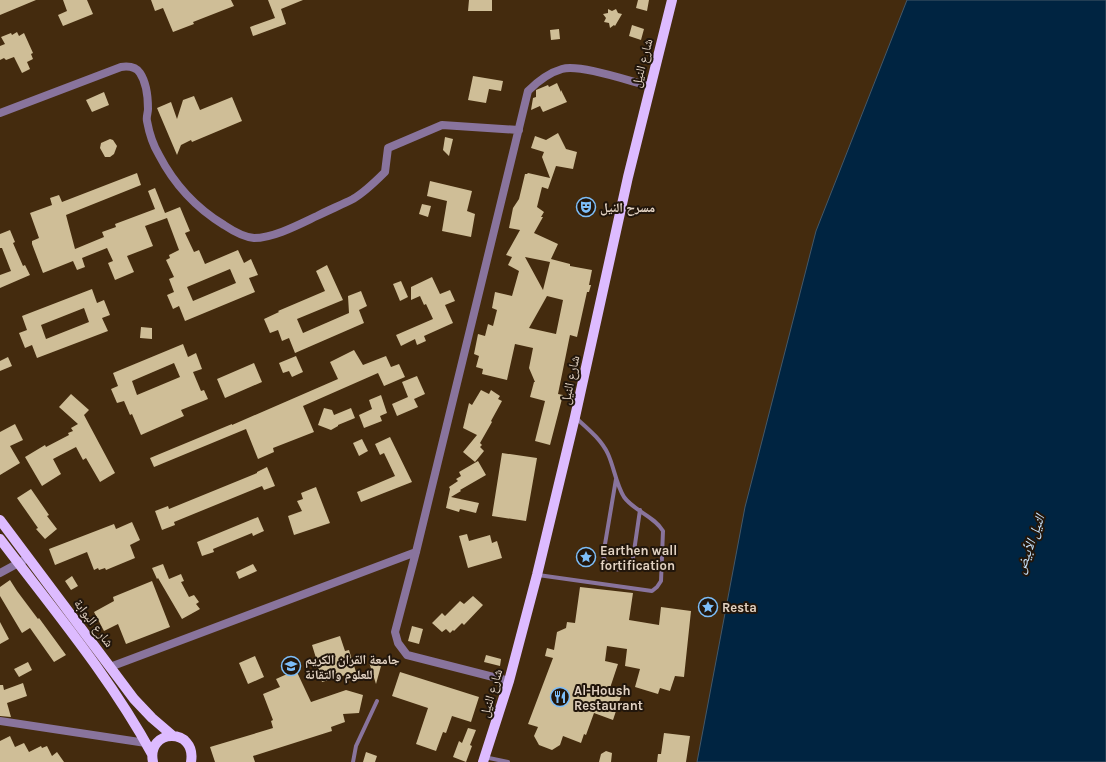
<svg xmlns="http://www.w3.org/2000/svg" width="1106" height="762" font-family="Karla,'Noto Naskh Arabic',sans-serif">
<rect width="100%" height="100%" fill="#442b0e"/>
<path fill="#002441" stroke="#445868" d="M907 0H1106V762H697L745 507 816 231Z"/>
<path fill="#cfbe97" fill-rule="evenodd" d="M0 0H36L0 15Z
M63 0H87L93 14 63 26 58 15 67 11Z
M151 0H231L234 6 193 22 194 24 173 32 163 8 155 11Z
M268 0H303L281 9 286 24 253 36 250 27 275 18Z
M469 0H492V11H468Z
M638 0H649L647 11 636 8Z
M608 9 612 11 616 9 618 13 622 14 615 26 614 25 610 28 609 23 604 22 606 18 603 14 608 13Z
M632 25 644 29 641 40 629 36Z
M559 29 560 39 551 40 550 30Z
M17 32 19 36 24 33 33 53 31 54 33 59 27 62 30 69 22 73 14 57 6 60 4 58 0 60V46L5 44 1 37 11 33 12 35Z
M473 76 503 81 501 91 489 89 486 103 468 100Z
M557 83 561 92V90L567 102 543 112 540 106 531 110 533 98 536 97V90L548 85 549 87Z
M104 92 109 105 92 112 86 100Z
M194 96 200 110 232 97 242 121 192 142 191 140 181 145 177 155 157 108 171 102 177 119 183 100Z
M558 133 566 149 577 152 573 169 556 166 548 189 542 187 537 207 544 212 541 217H543L534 233 558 244 551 259 570 264V266L592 270 589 285H591L589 292H587L577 337 570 335 558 394 563 395 550 445 535 441 545 401 530 397 534 382H535L529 368 533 348 515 344 507 380 482 374 483 369 476 367 479 356 474 354 478 334 485 336 488 324 493 326 497 310 492 308 495 292 512 296 519 271 508 265 512 257 506 255 520 230 509 228 513 208 519 199 525 174H527L528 173 550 178 542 157 544 152 531 148 535 136 546 140ZM525 257 550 262 543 290ZM547 296 563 300 556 334 529 328Z
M445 137 453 139 449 156 443 150Z
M110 139 113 140 117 146 114 154 110 157H105L100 148 101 143Z
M137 173 141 185 66 215 75 249 104 237 102 232 116 227 115 224 155 209 148 191 155 188 165 213 180 207 190 231 185 233 194 252 199 250 205 264 238 250 244 263 251 259 258 275 249 278 255 292 185 321 179 306 173 309 167 295 174 292 169 279 174 277 166 260 170 258 169 255 179 250 167 218 145 226 153 246 127 256 134 272 115 280 108 263 113 261 107 248 82 258 85 267 77 270 73 261 43 273 32 244V241L39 238 30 213 52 205 50 198 59 195 62 202ZM230 269 236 283 193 301 187 287Z
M430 181 472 191 467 211 475 214 471 237 442 231 447 201 427 196Z
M422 204 431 206 428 217 419 214Z
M10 230 15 242 13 243 23 266 25 265 30 275 0 288V275L11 271 2 248H0V234Z
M327 265 343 300 297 319 303 333 349 313 348 296 361 291 367 306 359 310 364 323 295 353 289 338 282 341 278 330 270 333 264 319 279 312 278 311 325 291 316 271Z
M432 277 440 294 450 290 455 301 445 305 453 323 424 336 426 341 417 345 415 339 401 346 396 335 433 319 426 304 424 305 420 296 411 300V287Z
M401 281 408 297 400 301 393 284Z
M92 289 97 303 104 300 110 315 102 318 108 331 37 358 32 345 25 348 19 333 27 330 22 316ZM84 308 89 322 46 339 41 325Z
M141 327 152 328V339L140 338Z
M183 344 188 357 196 353 202 369 193 372 201 391 204 390 208 399 181 410 184 416 141 435 132 414 130 415 124 401 117 403 111 389 118 386 113 373ZM174 363 180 377 137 395 132 381Z
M354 350 363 365 386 356 391 367 399 364 405 377 384 386 378 373 303 406 314 432 273 448 274 452 258 459 246 429 154 467 150 458 232 424V425L338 379 330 362Z
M296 356 303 372 292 377 289 371 283 373 279 363Z
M8 357 12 366 0 371V361Z
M254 363 262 382 225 398 217 379Z
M417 376 425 394 414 399 418 407 397 416 392 404 408 397 402 382Z
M481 390 489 394 491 390 500 396 498 399 502 401 491 421 492 422 480 443 482 445 480 447 484 451 475 462 463 452 477 435 463 428 469 403 472 405Z
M71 394 89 410 84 415 115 473 100 482 86 458 83 460 76 447 53 459 61 474 42 486 25 457 45 445 46 447 69 435 68 433 73 431 71 428 78 424 59 407Z
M381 395 387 413 380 416 382 421 364 428 359 415 372 409 369 400Z
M324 408 332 410 334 415 351 408 355 418 338 425V426L331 430 318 425Z
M15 424 23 440 10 446 20 463 0 475V432Z
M390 437 412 482 361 502 357 492 395 476 384 453 380 455 375 444Z
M362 439 368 451 359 456 353 443Z
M502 453 537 458 526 521 492 516Z
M478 461 486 475 460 490 461 491 451 497 479 503 476 513 460 509 459 512 446 508 450 489 449 487 458 481 456 479 461 476 459 472Z
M267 467 275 486 264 490 262 486 174 522 175 525 162 530 155 511 168 506 169 509 257 473V472Z
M316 487 330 523 294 535 288 516 302 511 297 501 303 499 301 493Z
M31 489 49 515 47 516 57 529 45 539 36 529 38 528 17 498Z
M258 517 264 531 253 536 252 533 213 549 214 552 202 556 197 542Z
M132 522 140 540 130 545 135 558 106 570 105 568 99 570 98 568 94 570 87 552 55 565 49 549 114 524 116 529Z
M467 534 469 541 490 535 492 543 497 541 502 558 468 568 459 536Z
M163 564 169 579 181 574 184 581 181 582 189 597 194 595 199 602 196 604 200 609 182 619 158 578 157 579 152 568Z
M253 564 257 571 239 579 236 572Z
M72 576 78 586 71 590 65 581Z
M10 580 17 591 38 619 39 618 66 655 54 662 30 628 22 633 0 596V587Z
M152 581 170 627 126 644 118 624 104 631 94 612 114 601 113 597Z
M580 587 633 593 629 620 659 625 661 607 691 611 684 677 675 676 670 691 660 688 658 694 635 687 640 669 625 666 627 649 607 646 605 661 618 664 610 688 622 693 613 720 594 713 586 735 584 734 581 743 563 736 560 745 552 750 539 745 534 736 538 727 528 724 553 658 545 656 547 648 554 650 557 632 566 628 567 622 575 623Z
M473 596 483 605 464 625 462 623 454 631 453 630 450 633 446 629 442 632 432 623 442 613 445 616 460 601 464 604Z
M0 622 9 639 0 644Z
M412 626 423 629 419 644 408 641Z
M340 636 345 651 349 650 356 672 322 682 318 668H315L313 659 316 658 312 645Z
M486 655 501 659 500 666 484 662Z
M255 656 264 677 248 684 239 663Z
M28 662 32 670 19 677 14 669Z
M369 662 381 666 376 684Z
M296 670 311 702 346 690 363 695 359 713 343 714 345 722 331 727 332 731 253 756 255 762H215L210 747 273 728 271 721 273 720 263 694 280 687 276 679Z
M400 672 479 697 471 722 452 716 446 733 443 732 436 751 416 744 428 708 392 696Z
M23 683 27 696 7 703 11 717 0 716V685H3L4 690Z
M468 728 476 730 470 745 472 746 466 762 453 757 459 741 462 743Z
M664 733 690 736 686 762H657L658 754H661Z
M10 736 15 747 24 743 29 752 41 746 42 748 47 746 52 756 57 752 64 762H0V741Z
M606 751 612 753 611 762H599L601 754Z
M366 752 377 756 375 762H363Z"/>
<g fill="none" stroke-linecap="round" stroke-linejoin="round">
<path stroke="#89749d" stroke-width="4" d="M616 479 603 556C609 572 618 572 632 565L640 510
M538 575 652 591 657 587 661 581 663 531C654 516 634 511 624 497 616 484 614 467 608 454 601 439 587 428 575 417
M484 757 508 762
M353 762 356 746 377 701"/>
<path stroke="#89749d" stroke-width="8" d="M0 113 121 67C128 66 136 67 140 73 146 82 148 98 148 109 148 113 146 117 147 121 149 132 153 145 159 155 174 184 196 208 224 225 233 231 243 237 254 238 274 238 300 224 317 216 329 210 341 205 353 199 365 192 375 182 385 172L388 148 442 125 519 130
M0 573 24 560
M110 667 416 552
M509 681 407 655 398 643 395 632 416 552 528 91C538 81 548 73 562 69 580 64 629 81 649 86
M0 721 146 743"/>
<path stroke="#dbf" stroke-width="10" d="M0 520 134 699 152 718 173 736
M0 539C53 609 110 677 152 754
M153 762C146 728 197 727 191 762
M483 762 509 681 537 575 575 417 628 177 672 0"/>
</g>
<defs>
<symbol id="theatre-ring" viewBox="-11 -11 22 22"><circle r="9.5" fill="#22160b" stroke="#7dbef9" stroke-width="1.5"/><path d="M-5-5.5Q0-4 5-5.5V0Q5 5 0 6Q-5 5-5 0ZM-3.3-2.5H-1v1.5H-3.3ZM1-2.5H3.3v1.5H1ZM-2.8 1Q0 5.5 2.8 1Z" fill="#7dbef9"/></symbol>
<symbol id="sight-ring" viewBox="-11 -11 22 22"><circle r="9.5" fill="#22160b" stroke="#7dbef9" stroke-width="1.5"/><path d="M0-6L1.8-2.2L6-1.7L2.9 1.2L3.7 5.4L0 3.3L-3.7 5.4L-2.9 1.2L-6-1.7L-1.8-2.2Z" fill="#7dbef9"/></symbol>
<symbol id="university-ring" viewBox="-11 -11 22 22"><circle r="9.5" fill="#22160b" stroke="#7dbef9" stroke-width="1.5"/><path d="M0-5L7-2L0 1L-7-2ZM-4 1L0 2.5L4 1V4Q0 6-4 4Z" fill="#7dbef9"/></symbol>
<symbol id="restaurant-ring" viewBox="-11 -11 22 22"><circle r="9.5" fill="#22160b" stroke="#7dbef9" stroke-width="1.5"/><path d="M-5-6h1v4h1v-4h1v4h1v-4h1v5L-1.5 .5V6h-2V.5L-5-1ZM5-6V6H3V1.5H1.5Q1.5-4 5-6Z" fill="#7dbef9"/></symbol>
</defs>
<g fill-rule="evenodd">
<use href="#theatre-ring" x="575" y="196" width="22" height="22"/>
<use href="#sight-ring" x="575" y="546" width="22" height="22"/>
<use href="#sight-ring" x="697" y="596" width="22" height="22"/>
<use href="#university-ring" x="280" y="655" width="22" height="22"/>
<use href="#restaurant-ring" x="549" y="686" width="22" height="22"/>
</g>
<g text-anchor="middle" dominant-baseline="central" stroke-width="4" stroke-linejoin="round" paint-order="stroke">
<g font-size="13" fill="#e2d2c2" stroke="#22160b">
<text transform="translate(642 63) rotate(-75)">شارع النيل</text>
<text transform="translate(570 380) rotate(-78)">شارع النيل</text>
<text transform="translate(94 623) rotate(53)">شارع البوابة</text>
<text transform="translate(491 693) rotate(-73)">شارع النيل</text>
</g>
<g font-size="13" font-weight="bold" fill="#e2d2c2" stroke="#22160b" text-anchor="start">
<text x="600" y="207">مسرح النيل</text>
<text x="600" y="550">Earthen wall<tspan x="600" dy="15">fortification</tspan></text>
<text x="722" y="607">Resta</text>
<text x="305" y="659">جامعة القران الكريم<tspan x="305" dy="15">للعلوم والتقانة</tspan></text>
<text x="574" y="690">Al-Housh<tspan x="574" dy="15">Restaurant</tspan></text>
</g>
<g font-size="14" font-style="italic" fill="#c6e2fc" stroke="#22160b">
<text transform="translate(1030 544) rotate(-70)">النيل الأبيض</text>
</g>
</g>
</svg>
